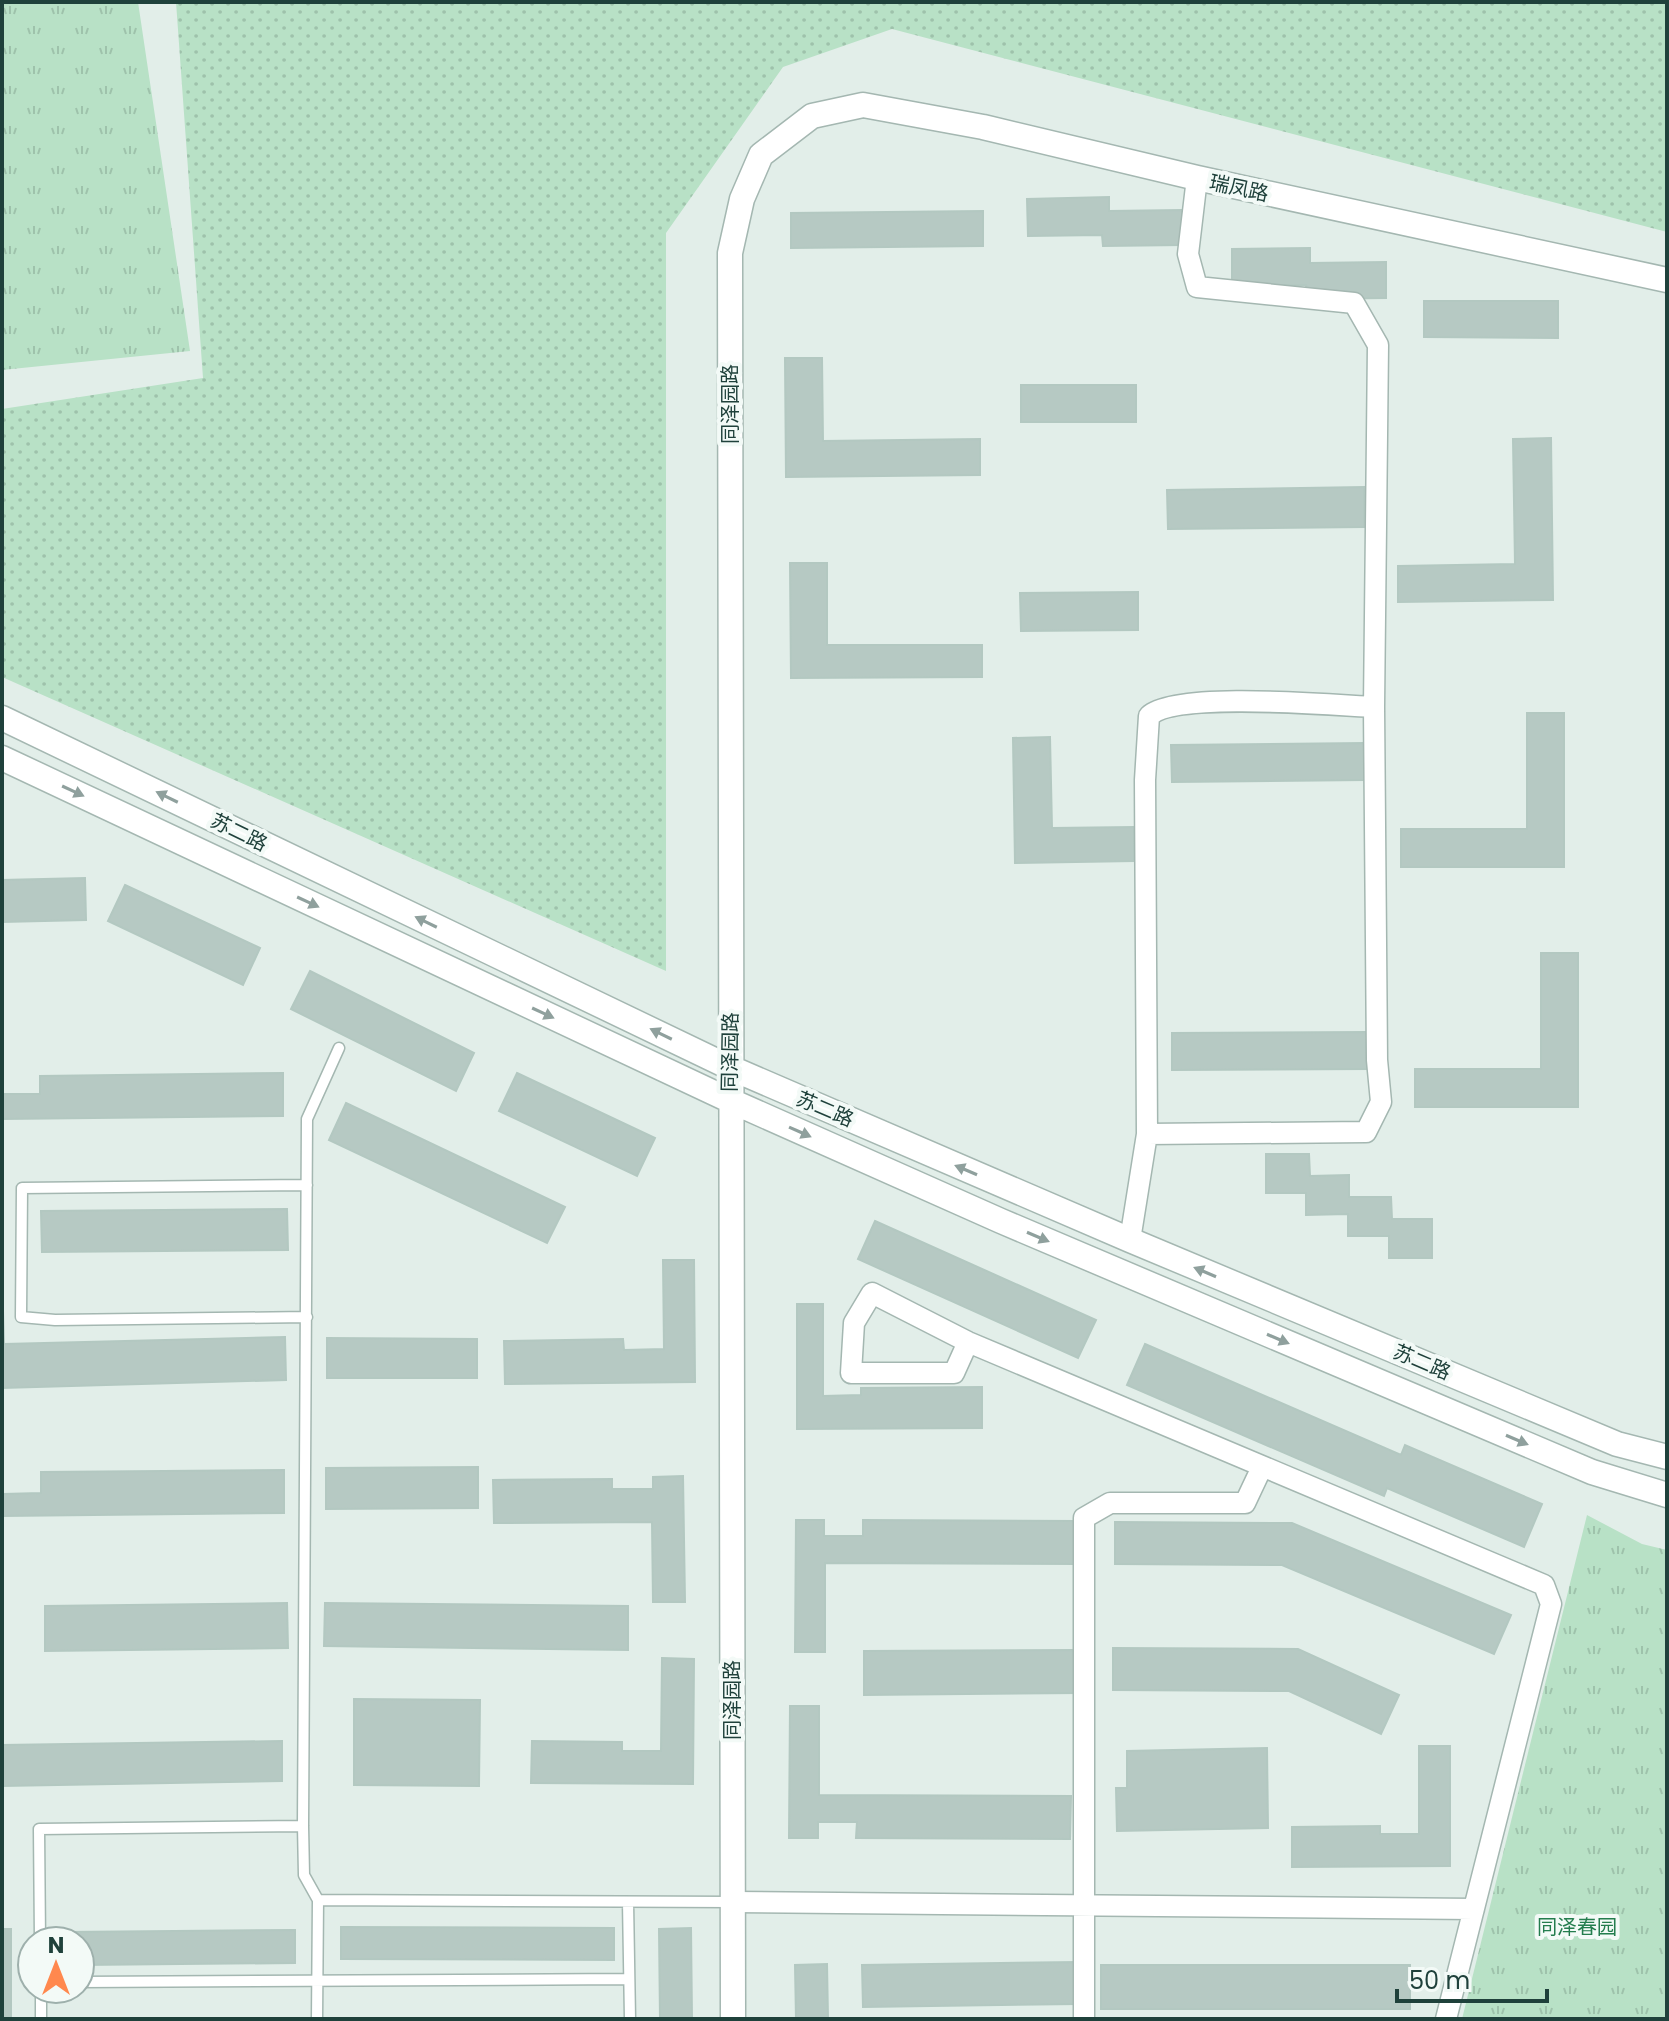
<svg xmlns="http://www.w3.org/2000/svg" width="1669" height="2021" font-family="Poppins,'Noto Sans SC',sans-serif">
<defs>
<pattern id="grass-dots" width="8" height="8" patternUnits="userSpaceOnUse" patternTransform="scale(2)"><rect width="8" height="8" fill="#b8e1c6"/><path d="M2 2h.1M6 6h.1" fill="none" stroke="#9ec2ab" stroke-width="1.8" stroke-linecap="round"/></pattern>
<pattern id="park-tufts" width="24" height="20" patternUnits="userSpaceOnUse" patternTransform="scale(2)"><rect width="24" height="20" fill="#b8e1c6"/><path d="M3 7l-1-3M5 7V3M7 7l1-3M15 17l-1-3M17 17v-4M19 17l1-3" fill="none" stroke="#9ec2ab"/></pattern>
</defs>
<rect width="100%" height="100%" fill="#e2eee9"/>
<path fill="url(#grass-dots)" d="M176 2H1667V232L892 29 783 67 666 233V971L2 677V409L203 378Z"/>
<path fill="url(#park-tufts)" d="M2 2H138L190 351 2 370Z
M1587 1515 1642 1544 1667 1550V2019H1462Z"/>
<path fill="#b6c9c3" stroke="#b3c8c1" stroke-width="2" d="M1109 197V211L1182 210V245L1103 246 1102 235 1028 236 1027 199Z
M983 211V246L791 248V213Z
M1310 248V263L1386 262V298L1307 299 1306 285 1232 286V249Z
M1424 301H1558V338L1424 337Z
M785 358H822L823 441 980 439V475L786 477Z
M1021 385H1136V422H1021Z
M1551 438 1553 600 1398 602V566L1515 564 1513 439Z
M1364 487V527L1168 529 1167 490Z
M790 563H827V645H982V677L791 678Z
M1138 592V630L1021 631 1020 593Z
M1527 713H1564V867H1401V829H1527Z
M1050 737 1052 828 1134 827V861L1015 863 1013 738Z
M1365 743V780L1172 782 1171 745Z
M85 878 86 920 2 922V880Z
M125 885 260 948 243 985 108 921Z
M1541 953H1578V1107H1415V1069H1541Z
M310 971 474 1053 456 1091 291 1009Z
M1368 1032 1369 1069 1172 1070V1033Z
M283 1073V1116L2 1119V1076L3 1094H40V1076Z
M517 1073 655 1138 637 1176 499 1111Z
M346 1103 565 1207 547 1243 329 1140Z
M1266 1154H1309L1310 1176 1349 1175V1197H1391L1392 1219H1432V1258H1389V1236H1348V1214L1306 1215V1193H1266Z
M287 1209 288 1250 42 1252 41 1211Z
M875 1221 1096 1320 1078 1358 858 1259Z
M663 1260H694L695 1382 505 1384 504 1341 623 1339 624 1350 664 1349Z
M2 1278 4 1344 285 1337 286 1380 2 1388Z
M797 1304H823V1396L861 1395V1388L982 1387V1428L797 1429Z
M327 1338 477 1339V1378H327Z
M1145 1344 1401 1455 1405 1445 1542 1504 1524 1547 1387 1488 1384 1496 1127 1385Z
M478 1467V1508L326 1509V1468Z
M284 1470V1513L2 1516V1473L3 1494 41 1493V1472Z
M683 1476 685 1602H653L652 1522 494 1523 493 1480 612 1479V1489H653V1477Z
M796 1520H824V1536H863V1520L1077 1521V1564L825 1563V1652H795Z
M1115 1522 1292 1523 1511 1615 1494 1654 1282 1565 1115 1564Z
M287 1603 288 1648 45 1651V1606Z
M325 1603 628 1606V1650L324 1646Z
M1113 1648 1298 1649 1399 1695 1381 1734 1289 1691 1113 1690Z
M1078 1650 1079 1693 864 1695V1651Z
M662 1658 694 1659 693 1784 531 1783 532 1741 622 1742V1751H661Z
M354 1699 480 1700 479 1786 354 1785Z
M790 1706H819V1795L1071 1796 1070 1839 856 1838 857 1822H818V1838H789Z
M282 1741V1781L2 1786V1745Z
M1419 1746H1450V1866L1292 1867V1827L1380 1826V1834H1419Z
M1267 1748 1268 1828 1117 1831 1116 1788H1127V1751Z
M341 1927 614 1928V1960L341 1959Z
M691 1928 692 2019H660L659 1929Z
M2 1929H11V2019H2Z
M295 1930V1963L80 1965V1941H66V1932Z
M1078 1962V2004L863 2007 862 1965Z
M827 1964 828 2019H796L795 1965Z
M1101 1965H1410V2009H1101Z"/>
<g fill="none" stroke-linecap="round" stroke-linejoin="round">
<defs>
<path id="service" d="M307 1185 22 1188 21 1317 55 1320 307 1317
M318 1900 732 1902
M628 1902 630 2019
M40 1941 39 1829 303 1826
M80 1982 629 1979
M41 1989V2019
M317 2019 318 1900 304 1875 303 1826 307 1119 339 1048"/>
<path id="minor" d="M1147 1134 1366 1132 1381 1102 1377 1060 1374 707 1378 345 1354 303 1197 287 1188 254 1197 178
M1130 1240 1147 1134 1145 780 1149 716C1175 691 1332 705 1374 707
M968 1342 954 1373H851L854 1323 872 1293 968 1342 1544 1585 1551 1604 1446 2019
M732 1902 1474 1909
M1084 2019V1518L1110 1503H1245L1262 1467"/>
<path id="tertiary" d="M2 718 731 1068 1130 1240 1617 1444 1667 1457
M2 758 729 1100 1001 1221 1592 1472 1667 1495
M733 2019 730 253 742 199 761 155 812 116 863 105 983 127 1197 178 1667 280"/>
</defs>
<use href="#service" stroke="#a4b7b1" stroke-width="13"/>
<use href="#minor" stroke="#a4b7b1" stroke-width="23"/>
<use href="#tertiary" stroke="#a4b7b1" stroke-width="27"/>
<use href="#service" stroke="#fff" stroke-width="10"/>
<use href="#minor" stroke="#fff" stroke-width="20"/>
<use href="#tertiary" stroke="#fff" stroke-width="24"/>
</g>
<defs><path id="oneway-solid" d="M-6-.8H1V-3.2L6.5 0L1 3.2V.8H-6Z" transform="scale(2)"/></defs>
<g fill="#8fa09d">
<use href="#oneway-solid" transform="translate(73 791) rotate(25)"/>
<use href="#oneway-solid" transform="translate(167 797) rotate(-154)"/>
<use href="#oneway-solid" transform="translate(308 902) rotate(25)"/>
<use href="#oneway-solid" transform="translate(426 922) rotate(-154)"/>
<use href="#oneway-solid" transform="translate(543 1013) rotate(25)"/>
<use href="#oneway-solid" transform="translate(661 1034) rotate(-154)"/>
<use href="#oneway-solid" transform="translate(800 1132) rotate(24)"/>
<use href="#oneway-solid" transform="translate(966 1170) rotate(-157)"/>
<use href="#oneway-solid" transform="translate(1038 1237) rotate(23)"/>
<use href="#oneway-solid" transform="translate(1205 1272) rotate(-157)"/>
<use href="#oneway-solid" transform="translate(1278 1339) rotate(23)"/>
<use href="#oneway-solid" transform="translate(1517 1440) rotate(23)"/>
</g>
<g text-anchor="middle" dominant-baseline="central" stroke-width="8" stroke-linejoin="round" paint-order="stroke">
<g font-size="20" fill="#1f413b" stroke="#f3faf7">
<text transform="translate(1239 188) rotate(12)">瑞凤路</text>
<text transform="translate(730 404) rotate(-90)">同泽园路</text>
<text transform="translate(239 832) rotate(26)">苏二路</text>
<text transform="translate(730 1052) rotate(-89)">同泽园路</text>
<text transform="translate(825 1109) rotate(23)">苏二路</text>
<text transform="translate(1422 1362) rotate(23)">苏二路</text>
<text transform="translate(732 1700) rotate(-90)">同泽园路</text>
</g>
<g font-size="20" fill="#247d4e" stroke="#f3faf7">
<text x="1577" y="1927">同泽春园</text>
</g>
</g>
<rect width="1669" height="2021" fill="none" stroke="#1f413b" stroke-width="8"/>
<g transform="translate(56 1965)"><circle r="38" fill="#f3faf7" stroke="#9eb0ac" stroke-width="2"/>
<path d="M0-6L14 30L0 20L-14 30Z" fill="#ff884e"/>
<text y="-12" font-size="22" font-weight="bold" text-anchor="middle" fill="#1f413b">N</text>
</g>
<path d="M1397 1989v12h150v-12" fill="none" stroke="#1f413b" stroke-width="4"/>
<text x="1409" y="1989" font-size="24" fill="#1f413b" stroke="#f3faf7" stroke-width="6" paint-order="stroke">50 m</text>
</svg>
